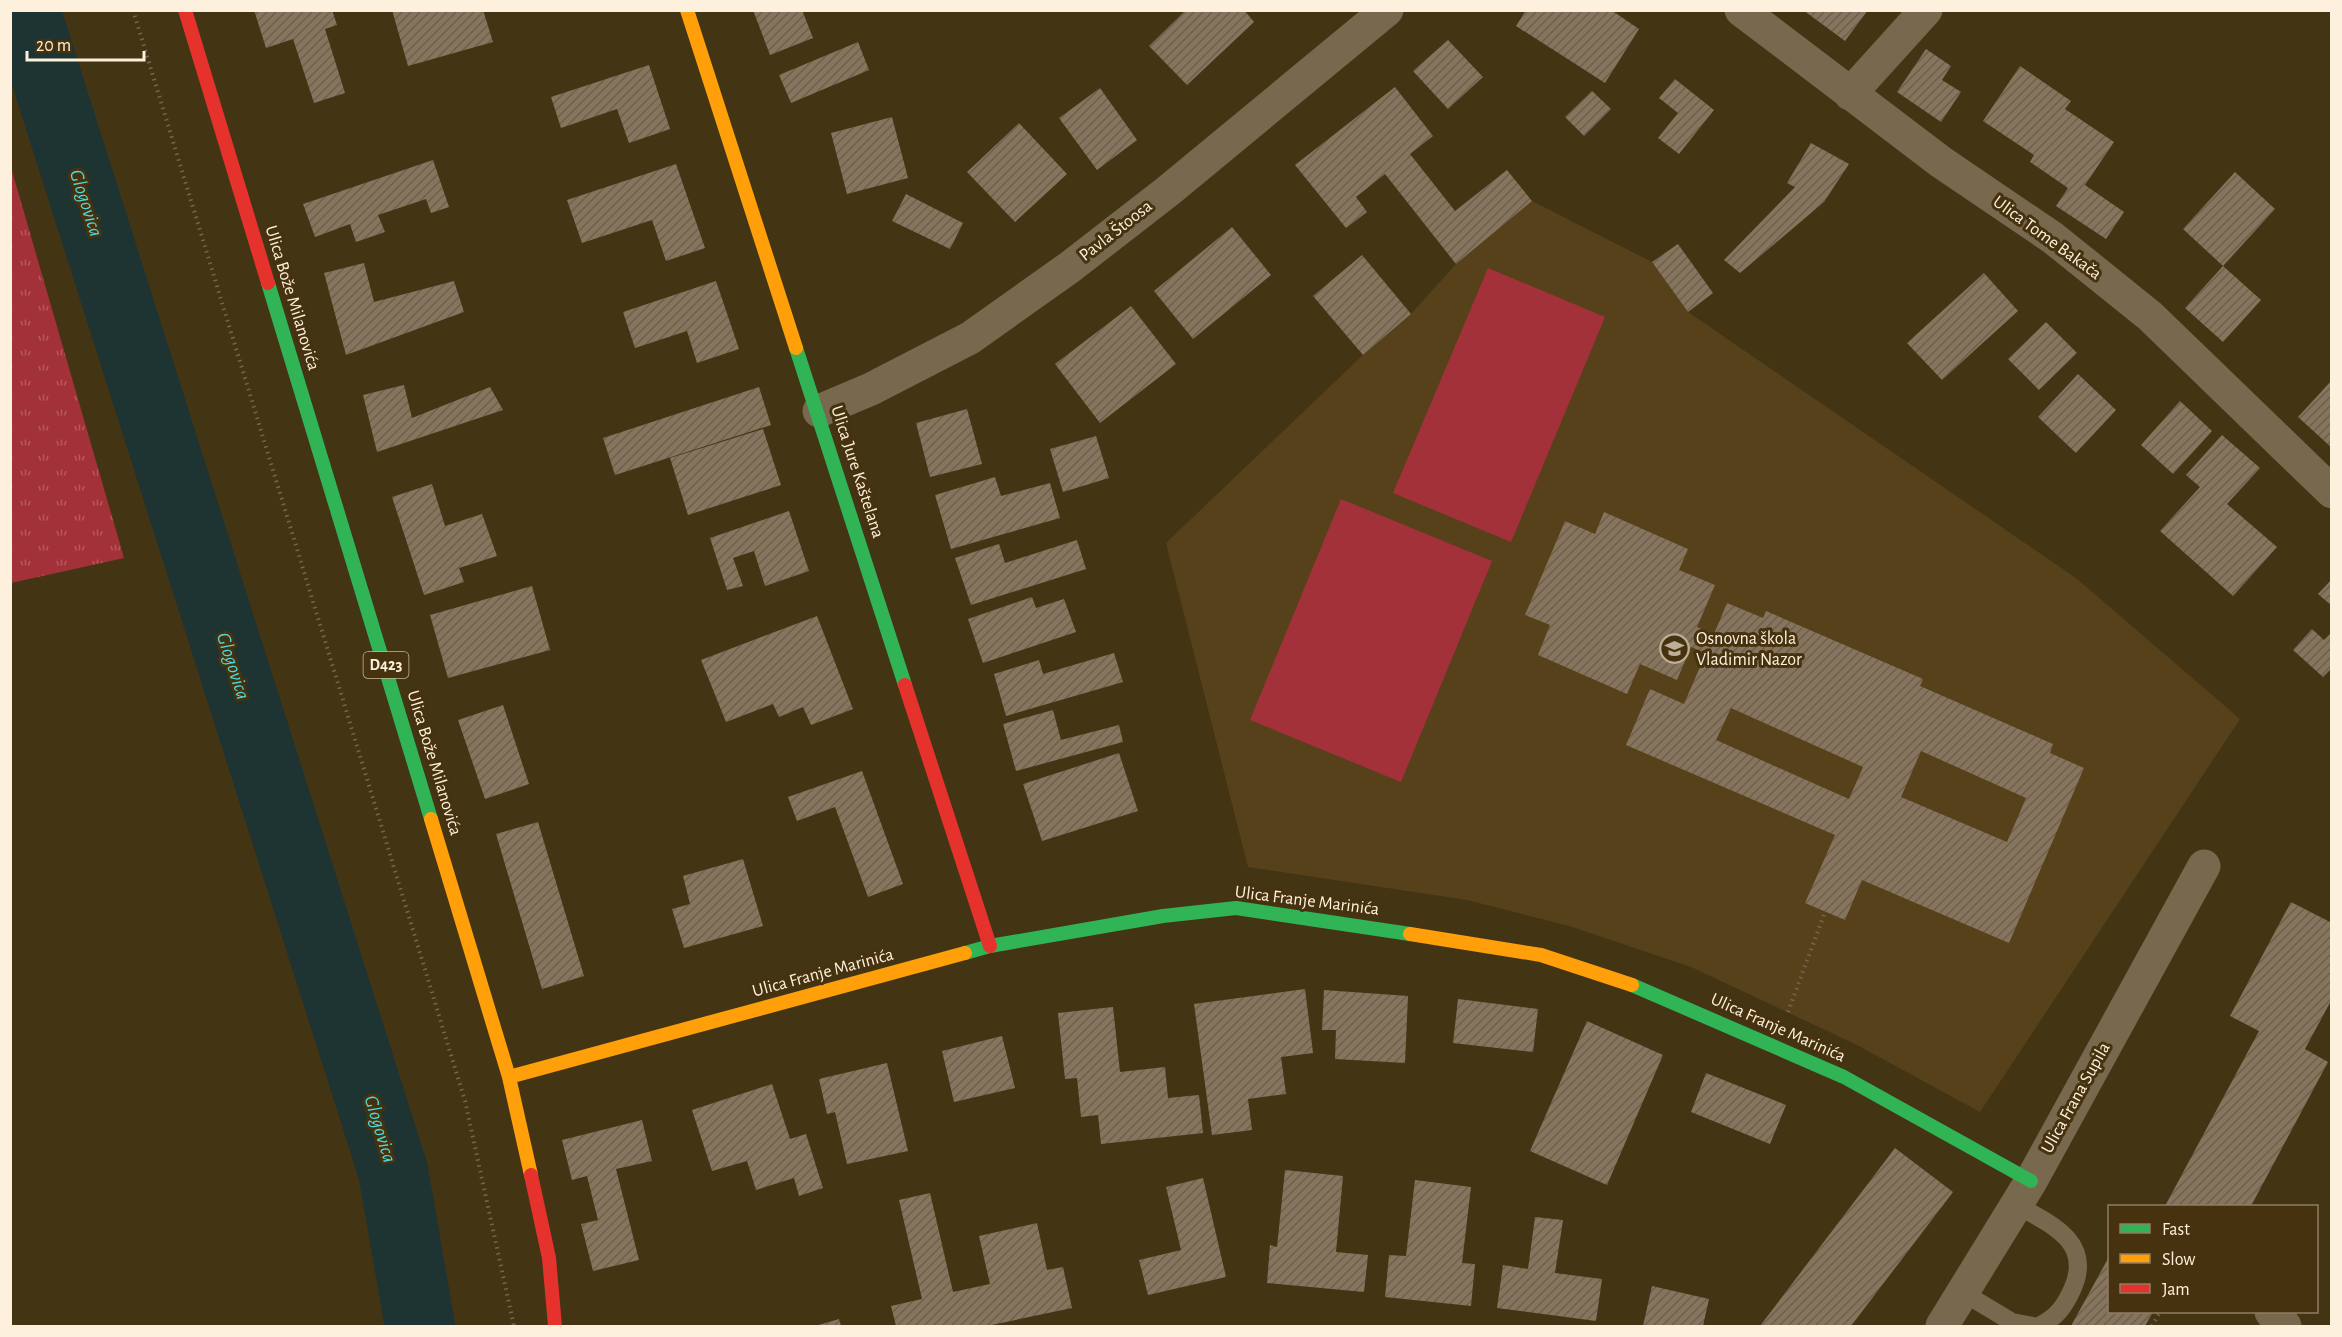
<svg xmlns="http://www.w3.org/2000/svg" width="2342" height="1337" font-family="'Alegreya Sans',sans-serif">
<defs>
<pattern id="grass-tufts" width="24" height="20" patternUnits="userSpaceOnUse" patternTransform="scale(1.5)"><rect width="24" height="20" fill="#a33139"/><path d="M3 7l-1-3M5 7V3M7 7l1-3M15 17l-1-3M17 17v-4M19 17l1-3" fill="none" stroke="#b5595f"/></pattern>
<pattern id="building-hatch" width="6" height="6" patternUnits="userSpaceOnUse" patternTransform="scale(1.5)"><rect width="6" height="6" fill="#86745c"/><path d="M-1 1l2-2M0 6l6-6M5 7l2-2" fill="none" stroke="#6c6050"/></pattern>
</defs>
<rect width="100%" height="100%" fill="#433414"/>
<path fill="#57411a" d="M1532 201 1652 262 1688 312 2076 578 2240 719 1980 1112 1857 1045 1691 967 1569 926 1467 900 1248 867 1166 543 1363 355 1411 314 1456 264Z"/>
<path fill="url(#grass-tufts)" d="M10 164 124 558 11 583H10Z"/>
<path fill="#a33139" d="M1488 268 1605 317 1511 542 1393 493Z
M1341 499 1492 561 1401 782 1250 720Z"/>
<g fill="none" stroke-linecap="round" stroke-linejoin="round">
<path stroke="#1d3432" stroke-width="70" d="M25 10 393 1171 420 1326"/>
</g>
<path fill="url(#building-hatch)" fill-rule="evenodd" d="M254 10H332L337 25 325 29 345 93 314 103 293 39 266 48Z
M392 10H483L493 42 408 66Z
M753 10H802L813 38 770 55Z
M1186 10H1244L1254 22 1187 85 1149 46Z
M1526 10H1611L1639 29 1605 83 1516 26Z
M1803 10H1868L1845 41Z
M1448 40 1483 77 1448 109 1413 71Z
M858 42 869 70 791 103 779 75Z
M1926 49 1951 66 1942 80 1961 92 1941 122 1897 92Z
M649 65 670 129 629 143 617 109 561 128 551 97Z
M2020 66 2071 101 2065 109 2114 142 2085 185 2124 212 2106 239 2056 206 2068 188 2030 162 2034 155 1983 121Z
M1675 79 1714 110 1679 154 1658 138 1678 113 1659 98Z
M1395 87 1433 136 1410 154 1455 211 1507 170 1532 201 1456 264 1385 174 1356 197 1367 212 1346 228 1295 165Z
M1100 88 1137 140 1097 170 1059 118Z
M1592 91 1611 109 1584 136 1565 117Z
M892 117 908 178 847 194 831 133Z
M1019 123 1067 174 1015 222 967 172Z
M1811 143 1849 164 1824 202 1740 273 1724 260 1795 187 1787 183Z
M433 160 449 207 431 213 426 199 378 215 385 232 356 242 350 224 315 237 303 204Z
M676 164 705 248 666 261 652 220 582 243 567 200Z
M2235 172 2275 209 2223 266 2183 229Z
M906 194 963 223 950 249 892 221Z
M1232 227 1271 275 1193 339 1154 291Z
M1678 244 1713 293 1688 312 1652 262Z
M1362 255 1411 314 1363 355 1313 296Z
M364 263 374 302 454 281 464 312 346 355 324 273Z
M2223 266 2261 300 2223 342 2185 308Z
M1984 273 2018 311 1942 380 1907 343Z
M716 281 739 349 697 363 687 331 635 348 623 312Z
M1131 306 1176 364 1100 423 1055 364Z
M2046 322 2077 353 2039 390 2008 359Z
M2078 374 2116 410 2076 453 2038 417Z
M2332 380V448L2298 417Z
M404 385 412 418 490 387 503 410 377 452 363 395Z
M759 387 771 425 615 475 603 438Z
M2180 401 2212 431 2173 474 2141 445Z
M967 409 982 464 930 477 916 423Z
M763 429 781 485 688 515 670 458Z
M2222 435 2260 468 2227 504 2277 547 2233 596 2160 531 2200 487 2186 475Z
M1096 436 1109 478 1063 492 1050 449Z
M995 477 1001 496 1050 483 1060 518 951 549 935 495Z
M432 484 445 526 482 514 497 556 459 568 464 582 424 595 392 497Z
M789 511 809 571 765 586 754 551 733 558 743 586 727 590 710 538Z
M1604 512 1688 549 1679 570 1715 585 1697 627 1714 634 1727 603 1763 618 1766 611 1923 679 1920 686 2053 744 2050 753 2084 768 2009 943 1862 880 1845 920 1805 903 1835 835 1626 745 1650 689 1684 704 1706 653 1691 647 1677 680 1640 664 1627 694 1538 655 1550 625 1525 615 1565 521 1595 534ZM1731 708 1863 767 1849 799 1716 740ZM1921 751 2026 798 2007 842 1901 797Z
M1077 540 1086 569 971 605 955 558 999 544 1005 563Z
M2332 579V606L2318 594Z
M532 586 550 650 448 678 430 615Z
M1032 597 1036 608 1064 599 1076 632 983 663 968 619Z
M817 616 853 709 811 725 803 707 779 717 773 704 726 722 701 660Z
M2312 629 2324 640 2332 632V668L2323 677 2293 650Z
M1114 653 1123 682 1006 716 994 674 1039 660 1043 674Z
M503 705 529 784 485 799 458 720Z
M1053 710 1061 740 1119 725 1123 742 1016 771 1003 724Z
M1119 753 1138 811 1042 841 1023 784Z
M862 771 903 884 868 897 835 807 797 821 788 797Z
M538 822 584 976 542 989 496 834Z
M743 859 763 926 684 948 672 909 690 904 683 876Z
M2291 902 2332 923V999L2305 1049 2328 1062 2251 1206H2165L2259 1031 2230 1016Z
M1305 989 1313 1053 1281 1057 1286 1094 1248 1099 1252 1130 1212 1135 1194 1004Z
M1324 990 1408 996 1405 1063 1335 1059 1336 1030H1322Z
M1458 999 1538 1009 1533 1052 1453 1043Z
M1113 1007 1120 1072 1165 1067 1168 1098 1199 1095 1203 1133 1101 1144 1098 1115 1081 1117 1077 1078 1065 1079 1058 1013Z
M1587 1021 1663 1055 1607 1185 1530 1151Z
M1002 1036 1015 1088 954 1102 942 1051Z
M887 1063 908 1151 847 1164 835 1112 827 1114 819 1079Z
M1706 1073 1786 1105 1770 1144 1691 1112Z
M772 1084 790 1139 806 1134 823 1188 799 1196 794 1178 756 1190 747 1161 712 1171 692 1110Z
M642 1120 652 1161 616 1169 639 1260 593 1271 581 1224 598 1220 587 1176 572 1180 562 1140Z
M1895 1148 1953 1192 1851 1326H1760Z
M1285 1170 1343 1176 1336 1252 1368 1255 1364 1292 1267 1283 1270 1245 1277 1247Z
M1203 1178 1226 1277 1148 1295 1139 1260 1181 1250 1166 1187Z
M1415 1180 1471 1187 1462 1263 1475 1264 1471 1306 1385 1297 1389 1255 1406 1256Z
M930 1193 953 1292 990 1284 979 1236 1037 1223 1047 1270 1063 1267 1072 1308 987 1326H896L891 1306 922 1299 899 1200Z
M1535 1217 1563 1220 1555 1273 1602 1279 1596 1321 1497 1308 1503 1265 1528 1269Z
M2110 1255V1312H2153L2145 1326H2071Z
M1652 1286 1709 1299 1703 1326H1643Z
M839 1319 841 1326H815Z"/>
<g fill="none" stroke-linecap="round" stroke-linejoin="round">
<path stroke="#736750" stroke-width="4" stroke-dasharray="1.5 4.5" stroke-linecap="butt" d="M133 10 465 1101 514 1326
M1788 1012 1825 912
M2152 1326 2160 1312"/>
<path stroke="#77684e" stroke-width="18" d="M2016 1205C2051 1224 2094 1242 2072 1290 2064 1307 2057 1317 2039 1326
M1962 1292 2012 1322 2033 1326"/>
<path stroke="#77684e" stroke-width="33" d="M1741 10 1941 162 2053 238 2150 316 2332 492
M1850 94 1926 10
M819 411 871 389 970 338 1070 267 1168 191 1387 10
M2271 1312 2285 1326
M1942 1326 2031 1181 2204 866"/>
<path stroke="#30b455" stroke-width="14" d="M268 283 431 819
M796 348 905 685
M965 953 990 946 1163 916 1236 908 1410 934
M1632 985 1844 1077 2031 1181"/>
<path stroke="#ff9f0a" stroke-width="14" d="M687 10 796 348
M431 819 509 1077 531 1175
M1410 934 1541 955 1632 985
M509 1077 965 953"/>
<path stroke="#e5322d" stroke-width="14" d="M185 10 268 283
M905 685 990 946
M531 1175 549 1258 555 1326"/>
</g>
<defs>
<symbol id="school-ring" viewBox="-11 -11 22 22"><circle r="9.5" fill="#46320e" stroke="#bcae97" stroke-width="1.5"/><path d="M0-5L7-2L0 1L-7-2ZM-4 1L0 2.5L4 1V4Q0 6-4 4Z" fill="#bcae97"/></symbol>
</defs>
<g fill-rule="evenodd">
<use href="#school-ring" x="1658" y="632" width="33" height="33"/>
</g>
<g text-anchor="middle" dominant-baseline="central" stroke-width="6" stroke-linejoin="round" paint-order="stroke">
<rect fill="#46320e" stroke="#c6b79f" stroke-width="1.5" x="363.5" y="652" width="45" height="26" rx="4.5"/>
<g font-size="16" font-weight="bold" fill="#fdf0dd">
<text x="386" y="665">D423</text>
</g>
<g font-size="18" fill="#fdf0dd" stroke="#46320e">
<text transform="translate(1116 231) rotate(-38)">Pavla Štoosa</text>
<text transform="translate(2047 238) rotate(36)">Ulica Tome Bakača</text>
<text transform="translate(292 298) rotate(73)">Ulica Bože Milanovića</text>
<text transform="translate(857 472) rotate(72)">Ulica Jure Kaštelana</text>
<text transform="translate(434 763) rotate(73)">Ulica Bože Milanovića</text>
<text transform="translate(1307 901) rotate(7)">Ulica Franje Marinića</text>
<text transform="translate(823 973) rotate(-15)">Ulica Franje Marinića</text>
<text transform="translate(1778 1028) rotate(24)">Ulica Franje Marinića</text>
<text transform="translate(2076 1098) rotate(-61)">Ulica Frana Supila</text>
</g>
<g font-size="18" fill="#fdf0dd" stroke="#46320e" text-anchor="start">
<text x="1696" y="639">Osnovna škola<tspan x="1696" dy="21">Vladimir Nazor</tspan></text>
</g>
<g font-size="20" font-style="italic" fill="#4dd8de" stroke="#46320e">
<text transform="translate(86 203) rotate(72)">Glogovica</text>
<text transform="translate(233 666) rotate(72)">Glogovica</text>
<text transform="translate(380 1129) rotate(73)">Glogovica</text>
</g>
</g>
<rect width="2342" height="1337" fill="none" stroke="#fdf0dd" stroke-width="24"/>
<rect x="2108" y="1205" width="210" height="108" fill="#46320e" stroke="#8f7e61" stroke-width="1.5"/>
<rect x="2120" y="1224" width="30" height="9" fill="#30b455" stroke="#8f7e61" stroke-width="1.5"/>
<text x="2162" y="1235" font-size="18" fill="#fdf0dd">Fast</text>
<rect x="2120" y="1254" width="30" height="9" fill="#ff9f0a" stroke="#8f7e61" stroke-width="1.5"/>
<text x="2162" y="1265" font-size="18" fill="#fdf0dd">Slow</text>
<rect x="2120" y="1284" width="30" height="9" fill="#e5322d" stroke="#8f7e61" stroke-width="1.5"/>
<text x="2162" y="1295" font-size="18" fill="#fdf0dd">Jam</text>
<path d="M27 51v9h117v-9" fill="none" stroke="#fdf0dd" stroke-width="3"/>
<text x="36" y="51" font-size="18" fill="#fdf0dd" stroke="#46320e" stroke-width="4.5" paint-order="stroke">20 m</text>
</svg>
